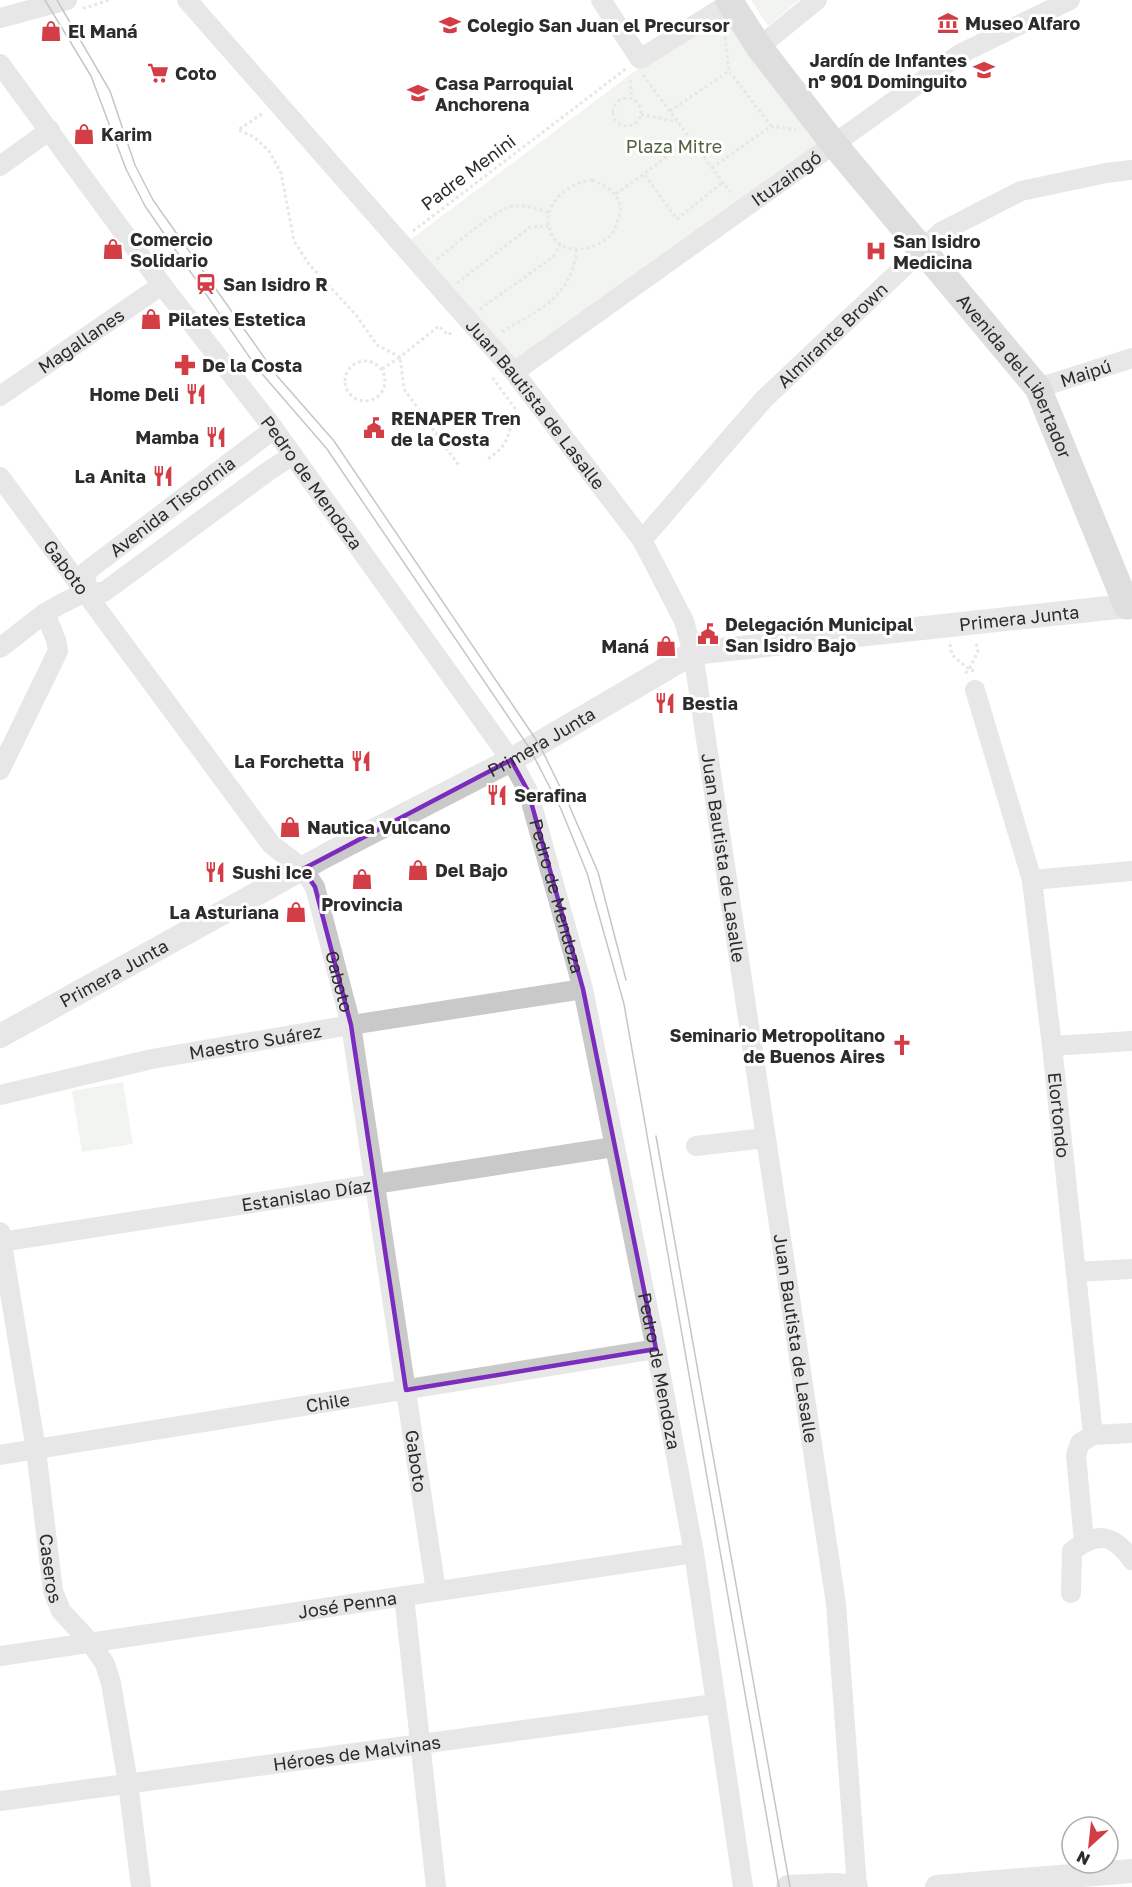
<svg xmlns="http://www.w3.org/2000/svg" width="1132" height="1887" font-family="'Golos Text',sans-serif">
<rect width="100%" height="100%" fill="#fff"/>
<path fill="#e2e8db" d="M751 0H799L768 26Z
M726 15 821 143 515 362 410 240 639 68Z
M123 1082 133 1144 82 1152 72 1091Z"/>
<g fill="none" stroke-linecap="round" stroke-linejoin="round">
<path stroke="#c9c9c9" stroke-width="3" stroke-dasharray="3 3" stroke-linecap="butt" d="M83 7 85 8 109 0
M725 37 729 71
M643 75 730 192
M630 80 632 99
M613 112a14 14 0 1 1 28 0a14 14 0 1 1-28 0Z
M670 111 729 71 771 126
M262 114 238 130 254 137 269 151 281 173 294 241 309 264 356 315 377 345 400 357 439 326 448 335 454 331
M641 114 677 122
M690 138 644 174 677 219 723 182
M712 168 771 126 796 130
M592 180C610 187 626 198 618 220 617 225 614 232 610 236 594 251 561 257 551 233 539 206 567 183 592 180Z
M616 194 644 174
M413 231 627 68
M437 259C458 243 484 218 507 208 521 203 536 208 550 213
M457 283 530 227 548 226
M480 309 553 257 560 245
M502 332C541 308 570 299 577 249
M345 381a20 20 0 1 1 40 0a20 20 0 1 1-40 0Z
M382 369 400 357 404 389 460 467
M488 459C513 441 505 436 517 411L492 377
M950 644 952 655 969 669 965 674
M974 671 969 669 978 652 976 642"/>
<g stroke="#c9c9c9" stroke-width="20">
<path id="s1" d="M187 0 514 372 642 540 684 621 693 653 836 1604 857 1887"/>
<path d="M601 0 640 59 730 3"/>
<path d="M0 18 67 0"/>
<path d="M759 47 817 0"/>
<path id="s2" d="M0 64 162 285 274 429 511 760 528 791 583 989 656 1349 694 1553 743 1887"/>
<path d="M0 166 50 130"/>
<path id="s3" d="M514 372 960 54 1070 0"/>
<path id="s4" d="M1038 388 1132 358"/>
<path id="s5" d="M0 396 162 285"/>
<path id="s6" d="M0 477 271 844 303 869 315 887 351 1025 436 1591"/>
<path id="s7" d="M642 540 764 399 941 232 1021 191 1106 173 1132 170"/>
<path id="s8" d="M85 592 87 571 274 429"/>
<path d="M0 648 45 613 61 604 85 592H104L267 472 293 455"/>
<path id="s9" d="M975 690 1032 880 1052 1046 1093 1435 1080 1443 1076 1455 1084 1542"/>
<path d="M0 770 58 651 56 640 45 613"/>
<path d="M1032 880 1132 871"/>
<path d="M1052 1046 1132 1041"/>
<path id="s10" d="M0 1095 152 1059 351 1025 583 989"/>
<path d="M696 1146 765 1138"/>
<path id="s11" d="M0 1232 36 1450 53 1591 61 1611 91 1643 105 1664 111 1683 128 1783 141 1887"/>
<path id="s12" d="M0 1242 614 1147"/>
<path d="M1077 1272 1132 1269"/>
<path d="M1093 1435 1132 1433"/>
<path id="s13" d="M0 1455 656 1349"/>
<path d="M1071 1593 1072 1551C1098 1531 1113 1534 1132 1560"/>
<path d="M404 1596 436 1887"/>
<path id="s14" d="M0 1656 694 1553"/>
<path id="s15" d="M0 1801 715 1704"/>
</g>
<g stroke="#c9c9c9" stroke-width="24">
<path id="s16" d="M0 1036 325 856 511 760 693 653 1127 606"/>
<path d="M788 1887 834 1885 856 1887"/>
<path d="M937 1887 1132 1871"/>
</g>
<path stroke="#b6b6b6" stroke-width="27" id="s17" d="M729 0 759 47 833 143 1038 388 1127 606 1132 605"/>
<path stroke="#818181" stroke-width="1.5" d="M45 0 91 76 126 169 145 206 257 368 327 449 530 749 561 809 587 873 624 1004 779 1887
M57 0 110 91 135 165 153 200 278 377 334 441 539 744 569 805 598 872 626 980
M656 1136 790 1887"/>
</g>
<path d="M0 0H1132V1887H0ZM511 760 528 791 583 989 656 1349 406 1390 351 1025 315 887 303 869Z" fill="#fff" fill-opacity=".55" fill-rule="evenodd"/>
<path fill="none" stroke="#7b2cbf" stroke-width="4.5" stroke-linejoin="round" d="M511 760 528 791 583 989 656 1349 406 1390 351 1025 315 887 303 869Z"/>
<defs>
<symbol id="museum-bare" viewBox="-9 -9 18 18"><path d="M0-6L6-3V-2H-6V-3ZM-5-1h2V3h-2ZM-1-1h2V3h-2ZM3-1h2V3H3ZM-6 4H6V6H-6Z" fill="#d33e46" stroke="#fff" stroke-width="2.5" paint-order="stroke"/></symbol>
<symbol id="university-bare" viewBox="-9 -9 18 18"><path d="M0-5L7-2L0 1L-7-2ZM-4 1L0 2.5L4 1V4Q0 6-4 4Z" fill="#d33e46" stroke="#fff" stroke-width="2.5" paint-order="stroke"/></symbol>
<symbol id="shop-bare" viewBox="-9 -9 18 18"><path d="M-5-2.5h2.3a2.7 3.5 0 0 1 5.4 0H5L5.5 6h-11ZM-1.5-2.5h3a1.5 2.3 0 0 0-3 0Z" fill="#d33e46" stroke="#fff" stroke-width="2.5" paint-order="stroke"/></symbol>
<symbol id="school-bare" viewBox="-9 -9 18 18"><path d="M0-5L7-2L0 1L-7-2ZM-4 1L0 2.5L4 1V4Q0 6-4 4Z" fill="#d33e46" stroke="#fff" stroke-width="2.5" paint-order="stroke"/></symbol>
<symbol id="supermarket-bare" viewBox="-9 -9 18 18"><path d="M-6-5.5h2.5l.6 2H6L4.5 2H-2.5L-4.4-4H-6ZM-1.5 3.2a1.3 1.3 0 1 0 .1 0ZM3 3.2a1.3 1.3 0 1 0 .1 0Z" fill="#d33e46" stroke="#fff" stroke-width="2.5" paint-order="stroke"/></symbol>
<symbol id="hospital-bare" viewBox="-9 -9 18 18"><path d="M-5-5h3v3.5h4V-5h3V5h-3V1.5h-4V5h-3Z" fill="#d33e46" stroke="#fff" stroke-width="2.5" paint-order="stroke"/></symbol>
<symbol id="station-bare" viewBox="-9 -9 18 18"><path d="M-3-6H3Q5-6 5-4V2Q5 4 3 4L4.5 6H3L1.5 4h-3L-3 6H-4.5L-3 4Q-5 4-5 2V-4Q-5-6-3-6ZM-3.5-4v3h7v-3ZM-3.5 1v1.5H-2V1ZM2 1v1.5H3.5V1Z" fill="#d33e46" stroke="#fff" stroke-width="2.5" paint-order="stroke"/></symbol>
<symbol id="pharmacy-bare" viewBox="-9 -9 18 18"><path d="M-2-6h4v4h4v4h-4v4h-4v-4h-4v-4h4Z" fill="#d33e46" stroke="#fff" stroke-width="2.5" paint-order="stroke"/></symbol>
<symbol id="restaurant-bare" viewBox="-9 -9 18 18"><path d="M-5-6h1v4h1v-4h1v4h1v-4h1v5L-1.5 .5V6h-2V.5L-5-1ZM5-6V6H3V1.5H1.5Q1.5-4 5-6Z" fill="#d33e46" stroke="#fff" stroke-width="2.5" paint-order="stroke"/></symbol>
<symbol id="civic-bare" viewBox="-9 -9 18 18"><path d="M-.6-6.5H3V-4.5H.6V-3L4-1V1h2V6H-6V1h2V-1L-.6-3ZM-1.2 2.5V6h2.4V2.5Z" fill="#d33e46" stroke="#fff" stroke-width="2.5" paint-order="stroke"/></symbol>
<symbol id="church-bare" viewBox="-9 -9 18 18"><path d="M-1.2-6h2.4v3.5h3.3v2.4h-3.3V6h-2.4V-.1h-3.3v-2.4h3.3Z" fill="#d33e46" stroke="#fff" stroke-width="2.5" paint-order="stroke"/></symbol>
</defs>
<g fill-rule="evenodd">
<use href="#museum-bare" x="933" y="8" width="30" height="30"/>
<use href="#university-bare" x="435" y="10" width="30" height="30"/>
<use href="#shop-bare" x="36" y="16" width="30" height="30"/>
<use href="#school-bare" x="969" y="55" width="30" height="30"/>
<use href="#supermarket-bare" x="143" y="58" width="30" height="30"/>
<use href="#university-bare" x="403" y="78" width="30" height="30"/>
<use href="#shop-bare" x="69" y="119" width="30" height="30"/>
<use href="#shop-bare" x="98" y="234" width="30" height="30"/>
<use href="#hospital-bare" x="861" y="236" width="30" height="30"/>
<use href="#station-bare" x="191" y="269" width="30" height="30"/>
<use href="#shop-bare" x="136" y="304" width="30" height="30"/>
<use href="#pharmacy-bare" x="170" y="350" width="30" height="30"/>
<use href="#restaurant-bare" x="181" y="379" width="30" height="30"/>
<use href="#civic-bare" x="359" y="413" width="30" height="30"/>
<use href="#restaurant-bare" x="201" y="422" width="30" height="30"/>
<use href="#restaurant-bare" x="148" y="461" width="30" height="30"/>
<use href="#civic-bare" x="693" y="619" width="30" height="30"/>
<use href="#shop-bare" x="651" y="631" width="30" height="30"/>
<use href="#restaurant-bare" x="650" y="688" width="30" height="30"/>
<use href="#restaurant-bare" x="346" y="746" width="30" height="30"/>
<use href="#restaurant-bare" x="482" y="780" width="30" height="30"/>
<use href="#shop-bare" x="275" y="812" width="30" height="30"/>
<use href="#shop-bare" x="403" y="855" width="30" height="30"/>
<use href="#restaurant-bare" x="200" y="857" width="30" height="30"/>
<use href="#shop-bare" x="347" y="864" width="30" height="30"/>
<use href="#shop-bare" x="281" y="897" width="30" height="30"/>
<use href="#church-bare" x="887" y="1030" width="30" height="30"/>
</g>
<g text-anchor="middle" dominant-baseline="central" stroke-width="6" stroke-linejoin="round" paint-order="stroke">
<g font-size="18" font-weight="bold" fill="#2c2c2c" stroke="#fff" text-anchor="start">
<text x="965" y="23">Museo Alfaro</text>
<text x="467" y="25">Colegio San Juan el Precursor</text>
<text x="68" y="31">El Maná</text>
<text x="967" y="60" text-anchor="end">Jardín de Infantes<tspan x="967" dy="21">nº 901 Dominguito</tspan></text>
<text x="175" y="73">Coto</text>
<text x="435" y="83">Casa Parroquial<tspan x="435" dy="21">Anchorena</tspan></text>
<text x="101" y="134">Karim</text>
<text x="130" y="239">Comercio<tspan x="130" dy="21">Solidario</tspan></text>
<text x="893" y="241">San Isidro<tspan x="893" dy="21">Medicina</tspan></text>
<text x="223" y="284">San Isidro R</text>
<text x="168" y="319">Pilates Estetica</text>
<text x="202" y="365">De la Costa</text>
<text x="179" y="394" text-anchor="end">Home Deli</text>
<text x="391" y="418">RENAPER Tren<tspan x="391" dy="21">de la Costa</tspan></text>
<text x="199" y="437" text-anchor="end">Mamba</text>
<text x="146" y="476" text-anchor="end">La Anita</text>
<text x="725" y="624">Delegación Municipal<tspan x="725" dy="21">San Isidro Bajo</tspan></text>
<text x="649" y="646" text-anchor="end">Maná</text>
<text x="682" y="703">Bestia</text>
<text x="344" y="761" text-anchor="end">La Forchetta</text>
<text x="514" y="795">Serafina</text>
<text x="307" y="827">Nautica Vulcano</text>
<text x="435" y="870">Del Bajo</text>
<text x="232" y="872">Sushi Ice</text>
<text x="362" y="904" text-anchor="middle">Provincia</text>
<text x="279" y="912" text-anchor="end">La Asturiana</text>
<text x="885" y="1035" text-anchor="end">Seminario Metropolitano<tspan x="885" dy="21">de Buenos Aires</tspan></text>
</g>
<g font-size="18" fill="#4e633e" stroke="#fff">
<text x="674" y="146">Plaza Mitre</text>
</g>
<g font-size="18" fill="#2c2c2c" stroke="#fff">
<text transform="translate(468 172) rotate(-37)">Padre Menini</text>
<text stroke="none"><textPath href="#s3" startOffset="334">Ituzaingó</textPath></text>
<text stroke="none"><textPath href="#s7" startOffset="280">Almirante Brown</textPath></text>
<text stroke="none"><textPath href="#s5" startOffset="98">Magallanes</textPath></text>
<text stroke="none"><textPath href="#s4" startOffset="50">Maipú</textPath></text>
<text stroke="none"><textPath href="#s17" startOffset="474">Avenida del Libertador</textPath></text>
<text stroke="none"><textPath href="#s1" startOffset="534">Juan Bautista de Lasalle</textPath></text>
<text stroke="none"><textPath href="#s2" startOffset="522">Pedro de Mendoza</textPath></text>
<text stroke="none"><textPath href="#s8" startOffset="128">Avenida Tiscornia</textPath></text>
<text stroke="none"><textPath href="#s6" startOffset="112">Gaboto</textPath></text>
<text stroke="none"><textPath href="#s16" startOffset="1120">Primera Junta</textPath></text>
<text stroke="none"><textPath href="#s16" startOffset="616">Primera Junta</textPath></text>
<text stroke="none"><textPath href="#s1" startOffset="1038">Juan Bautista de Lasalle</textPath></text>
<text stroke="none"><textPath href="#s2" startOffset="1008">Pedro de Mendoza</textPath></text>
<text stroke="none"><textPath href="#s16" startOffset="130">Primera Junta</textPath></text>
<text stroke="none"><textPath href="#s6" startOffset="616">Gaboto</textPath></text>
<text stroke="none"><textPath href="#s10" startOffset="261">Maestro Suárez</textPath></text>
<text stroke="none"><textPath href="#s9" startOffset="435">Elortondo</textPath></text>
<text stroke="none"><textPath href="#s12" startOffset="310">Estanislao Díaz</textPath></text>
<text stroke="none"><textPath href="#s1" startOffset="1524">Juan Bautista de Lasalle</textPath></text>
<text stroke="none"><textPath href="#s2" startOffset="1494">Pedro de Mendoza</textPath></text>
<text stroke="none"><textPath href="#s13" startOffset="332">Chile</textPath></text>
<text stroke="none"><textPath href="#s6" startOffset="1102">Gaboto</textPath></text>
<text stroke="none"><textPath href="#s11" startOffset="340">Caseros</textPath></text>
<text stroke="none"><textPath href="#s14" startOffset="351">José Penna</textPath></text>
<text stroke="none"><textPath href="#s15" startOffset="360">Héroes de Malvinas</textPath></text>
</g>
</g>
<g transform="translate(1090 1845) rotate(207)"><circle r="28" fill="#ffffff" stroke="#ababab" stroke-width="1.5"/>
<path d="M0-4.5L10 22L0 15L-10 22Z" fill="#d33e46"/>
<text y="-9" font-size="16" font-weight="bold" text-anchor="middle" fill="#2c2c2c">N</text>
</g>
</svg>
